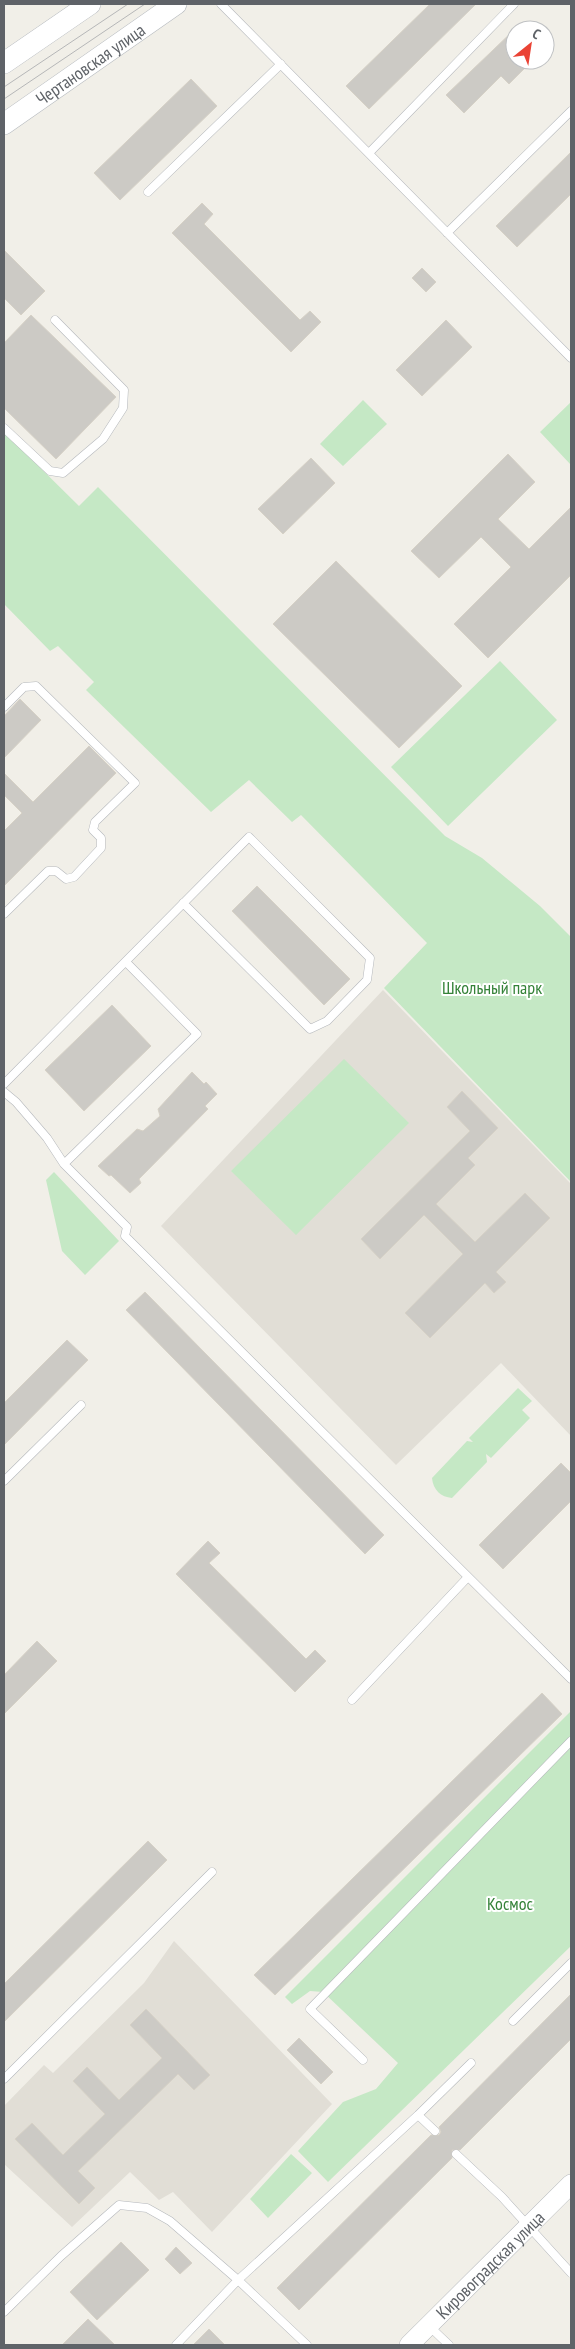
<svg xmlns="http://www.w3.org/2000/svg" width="575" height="2349" font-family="'PT Sans Narrow',sans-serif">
<rect width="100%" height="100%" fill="#f1efe8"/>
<path fill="#e1ded6" d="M383 990 571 1184V1436L501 1363 396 1465 161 1226Z
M174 1941 332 2104 212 2232 173 2192 159 2200 130 2172 72 2227 4 2164V2106L44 2065 53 2073 144 1983Z"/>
<path fill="#c5e8c5" d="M363 400 387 424 343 466 320 444Z
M571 402V465L540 432Z
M4 432 79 506 98 487 445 836 482 858 540 906 571 937V1182L384 988 427 943 301 815 292 822 249 780 211 812 86 690 94 682 58 646 50 651 4 604Z
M500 661 557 720 448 826 391 767Z
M344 1059 409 1123 296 1235 231 1171Z
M54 1172 119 1241 85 1275 62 1251 46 1180Z
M518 1388 532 1401 522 1410 530 1418 491 1458 486 1454 487 1462 452 1498C441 1497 433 1490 432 1478L467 1441 473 1442 469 1438Z
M570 1712 571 1946 328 2182 298 2151 343 2102 376 2089 398 2063 323 1992 310 1991 292 2004 285 1997Z
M291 2154 312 2173 268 2218 250 2199Z"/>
<path fill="#cccac5" stroke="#d6d1c6" d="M430 4H476L369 109 346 86Z
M515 29V60H533L509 84 501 76 464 113 446 95Z
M191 79 217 106 120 200 94 173Z
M571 152V194L517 247 496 226Z
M202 203 213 214 204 224 300 320 310 311 321 322 291 352 172 233Z
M4 250 45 291 21 315 4 298Z
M422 268 436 282 426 292 412 278Z
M31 315 116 397 56 459 4 408V343Z
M446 320 472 347 422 396 396 370Z
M508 454 535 482 498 519 529 549 571 507V575L488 658 454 624 511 567 481 537 439 578 411 551Z
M311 458 335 483 283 534 258 509Z
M336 561 462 686 399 748 273 624Z
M20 699 41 720 4 758V716Z
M89 746 116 773 4 886V831L22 813 4 795V773L33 802Z
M257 886 350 979 324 1005 232 911Z
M112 1005 151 1046 84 1111 45 1070Z
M192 1072 204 1084 206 1082 217 1094 205 1106 208 1109 139 1179 141 1183 130 1193 111 1175 109 1176 98 1166 137 1129 143 1131 160 1116 158 1109Z
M462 1091 498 1128 468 1158 475 1165 436 1204 475 1242 525 1193 550 1218 496 1272 506 1282 494 1293 485 1283 430 1338 405 1313 463 1254 424 1215 380 1259 361 1239 470 1131 447 1107Z
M145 1292 384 1535 365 1554 126 1310Z
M67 1340 88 1360 4 1445V1403Z
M561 1463 571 1473V1501L503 1569 479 1545Z
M208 1541 220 1553 209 1563 306 1659 315 1650 326 1661 295 1692 176 1574Z
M37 1641 57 1661 4 1714V1675Z
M542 1693 562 1714 275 1995 254 1975Z
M148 1841 167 1860 4 2022V1984Z
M571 1994V2039L460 2150H452V2158L299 2310 277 2288 431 2135H439L441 2132 439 2127Z
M146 2009 210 2075 194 2090 178 2074 78 2171 95 2188 79 2204 15 2139 32 2123 63 2155 105 2114 73 2081 87 2067 119 2100 162 2058 130 2025Z
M299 2038 333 2072 321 2084 287 2050Z
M121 2242 149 2270 97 2320 70 2292Z
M176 2247 192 2263 180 2274 165 2259Z
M88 2319 115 2345H62Z
M209 2329 225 2345H193Z"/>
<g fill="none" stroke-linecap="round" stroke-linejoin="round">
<defs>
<path id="service" d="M221 4 571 358
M369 153 514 4
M148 192 281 64
M447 233 571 111
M4 428 50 471 63 473 103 439 123 408 124 390 55 320
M4 707 24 687 36 686 135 783 95 822 93 830 101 838V848L74 877 66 879 56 871H48L4 914
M4 1084 249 837 370 958 367 980 327 1021 310 1029 183 903
M4 1092 16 1102 47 1138 64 1164 127 1227 125 1236 571 1679
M64 1164 197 1034 126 962
M4 1481 81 1405
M352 1700 468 1577
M513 2021 571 1963
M363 2060 310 2009 571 1741
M4 2079 212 1872
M418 2115 435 2131
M456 2154 502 2197 571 2273
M4 2312 61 2256 119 2205 147 2208 170 2221 238 2280 307 2345
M429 2326 449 2345
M176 2345 238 2280 418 2115 471 2063"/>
<g id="tertiary">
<path id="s1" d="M409 2345 571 2184"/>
</g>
<g id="secondary">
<path d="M4 63 90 4"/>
<path id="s2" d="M4 124 176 4"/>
</g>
</defs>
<use href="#service" stroke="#b5b8bc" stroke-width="9"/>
<use href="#tertiary" stroke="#b5b8bc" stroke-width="20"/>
<use href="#secondary" stroke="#b6babf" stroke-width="22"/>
<use href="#service" stroke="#fff" stroke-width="8"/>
<use href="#tertiary" stroke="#fff" stroke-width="19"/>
<use href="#secondary" stroke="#fff" stroke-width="21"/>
<path stroke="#b6b7b8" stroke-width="1" d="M4 87 128 4
M4 99 145 4"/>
</g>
<g text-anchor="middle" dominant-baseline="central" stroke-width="4" stroke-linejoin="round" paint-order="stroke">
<g font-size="18" fill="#5f6368" stroke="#fff">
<text stroke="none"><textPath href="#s2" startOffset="105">Чертановская улица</textPath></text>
<text stroke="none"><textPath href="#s1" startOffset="114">Кировоградская улица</textPath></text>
</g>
<g font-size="18" fill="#348238" stroke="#fff">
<text x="492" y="987">Школьный парк</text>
<text x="510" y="1903">Космос</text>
</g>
</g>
<rect width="575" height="2349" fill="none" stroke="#5f6368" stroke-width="10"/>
<g transform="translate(530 45) rotate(30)"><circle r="24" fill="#ffffff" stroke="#bfc1c3"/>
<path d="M0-4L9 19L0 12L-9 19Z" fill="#ea4335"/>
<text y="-8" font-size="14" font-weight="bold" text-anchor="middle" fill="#5f6368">С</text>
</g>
</svg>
